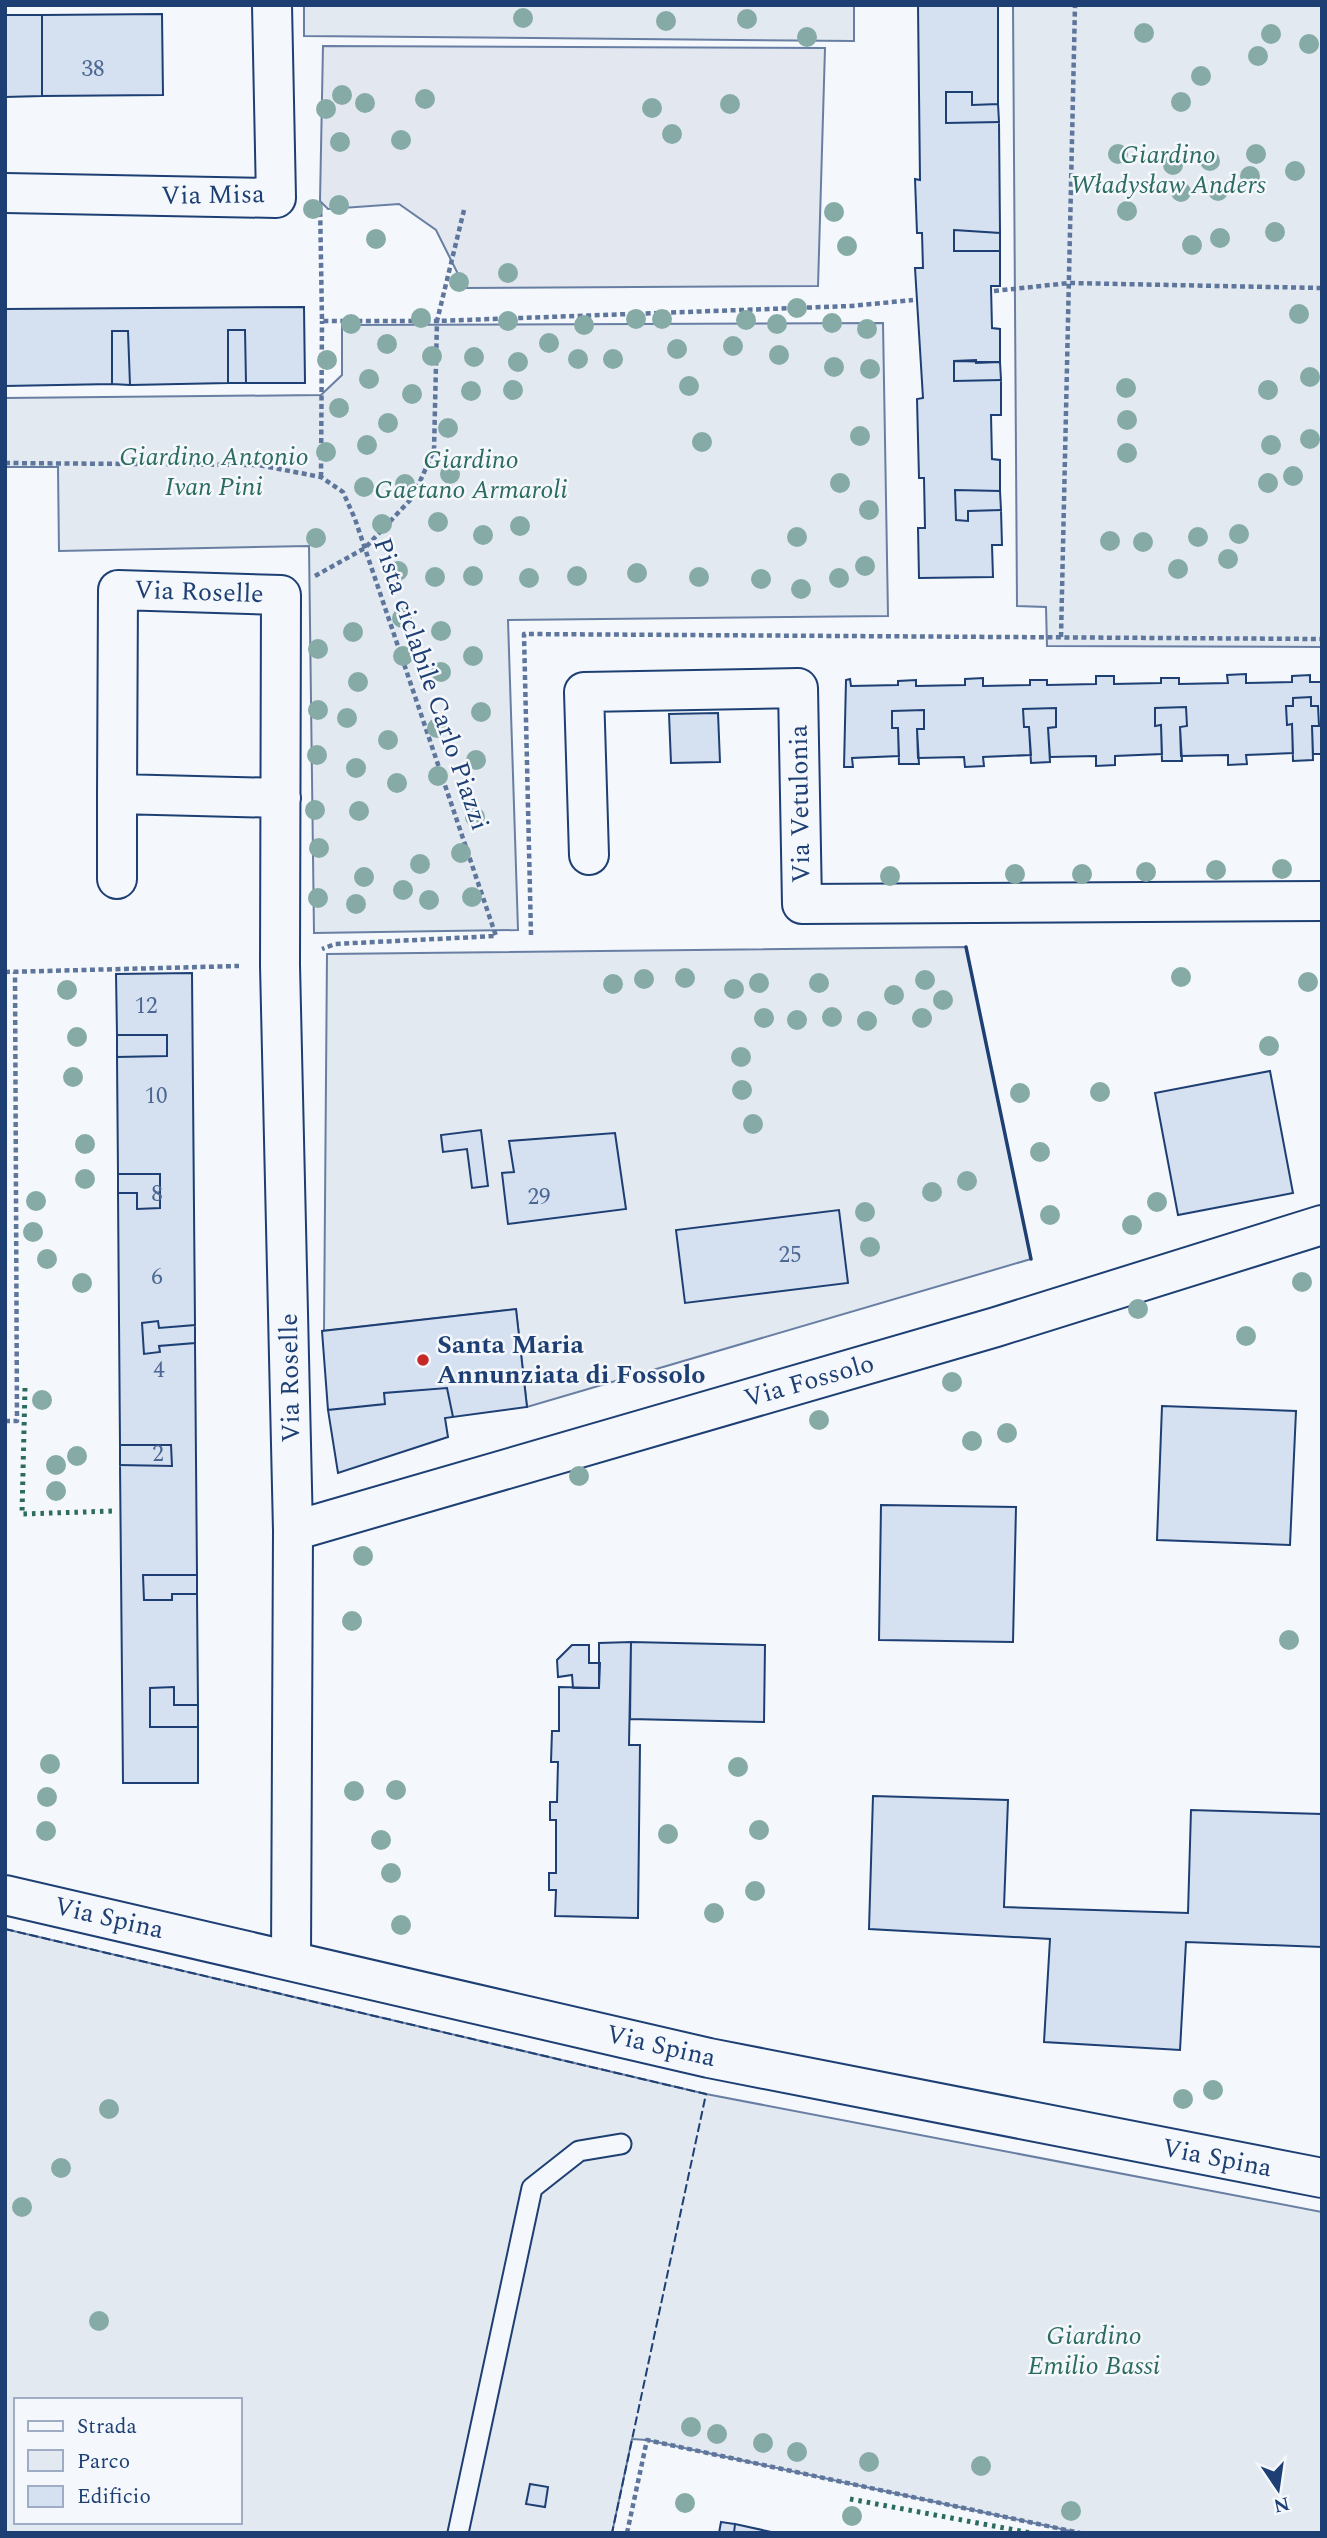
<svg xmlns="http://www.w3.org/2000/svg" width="1327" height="2538" font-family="Spectral,serif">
<rect width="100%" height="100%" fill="#f4f7fb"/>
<path fill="#e3e9f0" stroke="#687fa3" stroke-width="2" fill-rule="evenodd" d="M304 5H854V41L304 36Z
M1013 5H1322V647L1047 646 1046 607 1017 606Z
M883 323 888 616 508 620 518 930 314 933 309 546 59 551 58 467H5V398L321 395 342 375V325Z
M966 947 1031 1259 527 1407 516 1309 324 1331 327 954Z
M5 1929 706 2094 1322 2212V2533H1080L647 2440 632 2439 612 2533H5ZM16 2400H240V2522H16Z"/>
<path fill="#e3e8f0" stroke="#687fa3" stroke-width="2" d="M323 46 825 48 818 286 465 288 436 230 399 204 328 209 320 201Z"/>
<path fill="#d5e0f0" stroke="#1d3f73" stroke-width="2" d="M918 5H998V104L972 105V92H946V123L999 122 1000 233 954 230V251H1000V286H991L992 328 1000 329V362L954 361V381L1001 380V415H991L992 459 1000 460V491L955 490 956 520 968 521V511L1001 510 1002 545H992L993 577 919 578 918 528H925L924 478H919L917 399 923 398 915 268H923L922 233H917L915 179 920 180Z
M162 14 163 95 42 96V15Z
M5 15H42V96L5 97Z
M946 92H972V105L998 104 999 122 946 123Z
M954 230 1000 233V251H954Z
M304 307 305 383H246L245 330H228V383L130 385 128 331H112V384L5 386V309Z
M228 330H245L246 383H228Z
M112 331H128L130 385 112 384Z
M976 360V363L1000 362 1001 380 954 381V361Z
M955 490 1000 491 1001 510 968 511V521L956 520Z
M1246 674V683L1292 682V676L1310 675V682H1322V754H1313L1312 726H1319L1318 706H1311V697L1293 698V706H1286L1287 725 1292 724 1293 753 1246 755 1247 764 1228 765V755L1181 756 1180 727 1187 726 1186 707 1155 708V726L1161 725 1162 754 1115 756V765L1096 766V756L1050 757 1048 728 1056 727V708L1023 709 1024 727H1029L1031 755 983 757 984 766 965 767 964 757 918 758 917 729H924V710L892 711V728H898L899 756 852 758 853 767H844L846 680 850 679 851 686 898 685V681L916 680V686L965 685V679L983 678V686L1030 685V680H1047V685L1096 684V676H1114V684L1161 683V678H1179V684L1228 683 1227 675Z
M1311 697V706H1318L1319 726H1312L1313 760 1293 761 1292 724 1287 725 1286 706H1293V698Z
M1186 707 1187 726 1180 727 1182 761H1162L1161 725 1155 726V708Z
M1056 708V727L1048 728 1050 762 1031 763 1029 727H1024L1023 709Z
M924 710V729H917L919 764H899L898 728H892V711Z
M718 713 720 762 671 763 669 714Z
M192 973 195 1325 159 1328 158 1321 142 1323 144 1354 160 1352 159 1346 195 1343 197 1575H143L144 1600H172V1594H197L198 1705H174V1687L150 1688V1727H198V1783H123L120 1465 172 1466 171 1445H120L118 1193H137V1209L160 1208V1174H118L117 1057 167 1056V1035H117L116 974Z
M117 1035H167V1056L117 1057Z
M1270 1071 1293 1193 1178 1215 1155 1093Z
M481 1130 488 1186 472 1188 467 1149 443 1152 441 1135Z
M615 1133 626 1209 508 1224 502 1173 514 1172 509 1141Z
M118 1174H160V1208L137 1209V1193H118Z
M839 1210 848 1283 685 1303 676 1230Z
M516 1309 527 1407 453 1417 447 1388 384 1393 385 1404 328 1410 322 1331Z
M158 1321 159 1328 195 1325V1343L159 1346 160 1352 144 1354 142 1323Z
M447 1388 453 1417 445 1418 448 1437 338 1473 328 1410 385 1404 384 1393Z
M1162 1406 1296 1411 1290 1545 1157 1540Z
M120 1445H171L172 1466 120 1465Z
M881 1505 1016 1507 1013 1642 879 1640Z
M143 1575H197V1594H172V1600H144Z
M631 1642 629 1745H640L638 1918 555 1916 556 1890H549V1873H556V1820H550V1802H557L558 1762H551L552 1731H559V1687L599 1688V1643Z
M631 1642 765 1645 764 1722 630 1719Z
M572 1645H589V1663H600L599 1688H573L572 1675 558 1677 557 1660Z
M174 1687V1705H198V1727H150V1688Z
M873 1796 1008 1800 1004 1907 1188 1913 1191 1810 1322 1814V1947L1186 1942 1180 2050 1044 2042 1050 1939 869 1929Z
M530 2484 548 2487 545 2507 526 2504Z
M721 2522 735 2524 734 2533H719Z
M735 2524 776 2533H734Z"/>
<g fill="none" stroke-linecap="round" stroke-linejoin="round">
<defs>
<path id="service" d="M458 2533 532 2188 579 2151 621 2144"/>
<path id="minor" d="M5 193 276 198 272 5
M281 798 117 794 118 590 281 595 280 965 293 1531 291 1959
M589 855 584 692 798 688 802 904 1322 901
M117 879V794
M293 1531 996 1327 1322 1225
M5 1895 709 2058 1322 2178"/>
</defs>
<use href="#service" stroke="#1d3f73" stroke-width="23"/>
<use href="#minor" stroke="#1d3f73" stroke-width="42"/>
<path stroke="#5e769c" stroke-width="4.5" stroke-dasharray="5 3.5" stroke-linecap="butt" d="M464 210 437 321 851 306 913 300
M994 291 1069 283 1322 288
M5 463 258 465 321 477 343 492 355 519 496 936 335 944 322 949
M321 477 322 321
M315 576 365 548 413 497 434 450 437 321H322L320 201
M1061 637 1075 5
M531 935 524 634 1322 639
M5 972 239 966
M5 1421H17L15 972
M627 2533 647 2440 1080 2533"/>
<use href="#service" stroke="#f4f7fb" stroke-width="19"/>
<use href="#minor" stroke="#f4f7fb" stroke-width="38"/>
<path stroke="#2c6c60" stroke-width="5" stroke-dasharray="3.5 5" stroke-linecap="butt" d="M25 1388 22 1514 114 1511
M850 2499 1031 2533"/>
<path stroke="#1d3f73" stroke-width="2" stroke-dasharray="9 3.5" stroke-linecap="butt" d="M5 1929 706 2094 612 2533"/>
<path stroke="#1d3f73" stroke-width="3.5" d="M966 947 1031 1259"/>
</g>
<g fill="#86aba6">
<circle cx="523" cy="18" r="10"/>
<circle cx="747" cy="19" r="10"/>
<circle cx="666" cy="21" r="10"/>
<circle cx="1144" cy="33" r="10"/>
<circle cx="1271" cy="34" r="10"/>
<circle cx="807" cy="37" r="10"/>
<circle cx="1309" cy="44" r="10"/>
<circle cx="1258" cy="56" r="10"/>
<circle cx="1201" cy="76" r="10"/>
<circle cx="342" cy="95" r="10"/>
<circle cx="425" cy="99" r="10"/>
<circle cx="1181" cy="102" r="10"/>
<circle cx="365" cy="103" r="10"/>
<circle cx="730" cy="104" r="10"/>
<circle cx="652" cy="108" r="10"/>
<circle cx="326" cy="109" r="10"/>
<circle cx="672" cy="134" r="10"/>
<circle cx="401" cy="140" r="10"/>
<circle cx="340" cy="142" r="10"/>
<circle cx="1118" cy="154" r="10"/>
<circle cx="1256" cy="154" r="10"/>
<circle cx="1210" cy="161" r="10"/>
<circle cx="1173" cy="165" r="10"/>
<circle cx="1295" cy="171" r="10"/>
<circle cx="1250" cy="176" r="10"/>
<circle cx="1218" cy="191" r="10"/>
<circle cx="1181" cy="192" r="10"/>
<circle cx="339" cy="205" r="10"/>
<circle cx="313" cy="209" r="10"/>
<circle cx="1127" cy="211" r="10"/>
<circle cx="834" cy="212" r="10"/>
<circle cx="1275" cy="232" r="10"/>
<circle cx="1220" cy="238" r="10"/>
<circle cx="376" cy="239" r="10"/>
<circle cx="1192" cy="245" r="10"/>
<circle cx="847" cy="246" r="10"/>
<circle cx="508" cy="273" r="10"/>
<circle cx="459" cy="282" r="10"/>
<circle cx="797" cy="308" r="10"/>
<circle cx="1299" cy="314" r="10"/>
<circle cx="421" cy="318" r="10"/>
<circle cx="636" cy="319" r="10"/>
<circle cx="662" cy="319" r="10"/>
<circle cx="746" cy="320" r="10"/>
<circle cx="508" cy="321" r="10"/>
<circle cx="832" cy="323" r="10"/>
<circle cx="351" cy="324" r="10"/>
<circle cx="777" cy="324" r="10"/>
<circle cx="584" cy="325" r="10"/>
<circle cx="867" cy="329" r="10"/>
<circle cx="549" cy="343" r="10"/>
<circle cx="387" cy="344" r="10"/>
<circle cx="733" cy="346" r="10"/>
<circle cx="677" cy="349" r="10"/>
<circle cx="779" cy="355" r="10"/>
<circle cx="432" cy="356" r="10"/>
<circle cx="474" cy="357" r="10"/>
<circle cx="578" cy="359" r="10"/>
<circle cx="613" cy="359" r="10"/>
<circle cx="327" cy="360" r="10"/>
<circle cx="518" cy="362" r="10"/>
<circle cx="834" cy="367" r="10"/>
<circle cx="870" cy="369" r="10"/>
<circle cx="1310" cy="377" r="10"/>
<circle cx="369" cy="379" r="10"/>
<circle cx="689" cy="386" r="10"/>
<circle cx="1126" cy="388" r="10"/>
<circle cx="513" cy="390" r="10"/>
<circle cx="1268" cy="390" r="10"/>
<circle cx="471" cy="391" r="10"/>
<circle cx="412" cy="394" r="10"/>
<circle cx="339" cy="408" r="10"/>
<circle cx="1127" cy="420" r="10"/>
<circle cx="388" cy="423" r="10"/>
<circle cx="448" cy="428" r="10"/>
<circle cx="860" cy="436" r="10"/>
<circle cx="1310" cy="439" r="10"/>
<circle cx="702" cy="442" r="10"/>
<circle cx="367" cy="445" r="10"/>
<circle cx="1271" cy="445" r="10"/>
<circle cx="326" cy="452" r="10"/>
<circle cx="1127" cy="453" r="10"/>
<circle cx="450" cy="474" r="10"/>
<circle cx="1293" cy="476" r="10"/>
<circle cx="840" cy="483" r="10"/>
<circle cx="1268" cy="483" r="10"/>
<circle cx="405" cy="484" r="10"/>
<circle cx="364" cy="487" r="10"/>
<circle cx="869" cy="510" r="10"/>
<circle cx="438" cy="522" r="10"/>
<circle cx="382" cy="524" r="10"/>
<circle cx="520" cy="526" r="10"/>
<circle cx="1239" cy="534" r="10"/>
<circle cx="483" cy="535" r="10"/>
<circle cx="797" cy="537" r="10"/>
<circle cx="1198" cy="537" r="10"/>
<circle cx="316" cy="538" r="10"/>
<circle cx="1110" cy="541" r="10"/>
<circle cx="1143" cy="542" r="10"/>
<circle cx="1228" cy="559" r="10"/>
<circle cx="865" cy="566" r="10"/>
<circle cx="1178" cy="569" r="10"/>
<circle cx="398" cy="571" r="10"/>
<circle cx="637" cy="573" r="10"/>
<circle cx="473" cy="576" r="10"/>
<circle cx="577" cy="576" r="10"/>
<circle cx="435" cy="577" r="10"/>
<circle cx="699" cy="577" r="10"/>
<circle cx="529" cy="578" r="10"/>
<circle cx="839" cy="578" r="10"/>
<circle cx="761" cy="579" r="10"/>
<circle cx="801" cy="589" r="10"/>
<circle cx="402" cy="618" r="10"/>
<circle cx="441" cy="631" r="10"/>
<circle cx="353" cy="632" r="10"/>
<circle cx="318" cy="649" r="10"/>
<circle cx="403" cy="656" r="10"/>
<circle cx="473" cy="656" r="10"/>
<circle cx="441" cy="672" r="10"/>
<circle cx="358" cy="682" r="10"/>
<circle cx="318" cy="710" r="10"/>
<circle cx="481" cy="712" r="10"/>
<circle cx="347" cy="718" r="10"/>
<circle cx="437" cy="728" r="10"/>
<circle cx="388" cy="740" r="10"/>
<circle cx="317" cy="755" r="10"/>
<circle cx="476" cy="760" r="10"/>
<circle cx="356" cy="768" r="10"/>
<circle cx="438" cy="776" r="10"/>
<circle cx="397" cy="783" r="10"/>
<circle cx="315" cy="810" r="10"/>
<circle cx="359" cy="811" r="10"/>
<circle cx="475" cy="817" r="10"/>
<circle cx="319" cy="848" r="10"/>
<circle cx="461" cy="853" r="10"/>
<circle cx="420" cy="864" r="10"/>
<circle cx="1282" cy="869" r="10"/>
<circle cx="1216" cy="870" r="10"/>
<circle cx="1146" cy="872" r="10"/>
<circle cx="1015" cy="874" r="10"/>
<circle cx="1082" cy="874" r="10"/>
<circle cx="890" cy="876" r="10"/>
<circle cx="364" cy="877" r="10"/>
<circle cx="403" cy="890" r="10"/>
<circle cx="472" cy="897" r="10"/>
<circle cx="318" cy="898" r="10"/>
<circle cx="429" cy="900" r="10"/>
<circle cx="356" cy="904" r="10"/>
<circle cx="1181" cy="977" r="10"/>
<circle cx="685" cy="978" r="10"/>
<circle cx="644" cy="979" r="10"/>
<circle cx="925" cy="980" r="10"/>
<circle cx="1308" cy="982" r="10"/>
<circle cx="759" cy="983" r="10"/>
<circle cx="819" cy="983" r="10"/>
<circle cx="613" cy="984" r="10"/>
<circle cx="734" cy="989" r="10"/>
<circle cx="67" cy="990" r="10"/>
<circle cx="894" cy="995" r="10"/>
<circle cx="943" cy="1000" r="10"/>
<circle cx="832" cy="1017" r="10"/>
<circle cx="764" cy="1018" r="10"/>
<circle cx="922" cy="1018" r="10"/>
<circle cx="797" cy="1020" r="10"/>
<circle cx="867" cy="1021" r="10"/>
<circle cx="77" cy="1037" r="10"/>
<circle cx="1269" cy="1046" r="10"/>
<circle cx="741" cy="1057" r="10"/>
<circle cx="73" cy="1077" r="10"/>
<circle cx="742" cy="1090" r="10"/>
<circle cx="1100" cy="1092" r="10"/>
<circle cx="1020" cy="1093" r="10"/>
<circle cx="753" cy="1124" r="10"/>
<circle cx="85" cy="1144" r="10"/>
<circle cx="1040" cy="1152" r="10"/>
<circle cx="85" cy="1179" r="10"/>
<circle cx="967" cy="1181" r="10"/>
<circle cx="932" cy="1192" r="10"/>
<circle cx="36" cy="1201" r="10"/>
<circle cx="1157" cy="1202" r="10"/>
<circle cx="865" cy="1212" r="10"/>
<circle cx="1050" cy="1215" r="10"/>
<circle cx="1132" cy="1225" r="10"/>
<circle cx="33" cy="1232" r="10"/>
<circle cx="870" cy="1247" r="10"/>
<circle cx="47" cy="1259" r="10"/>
<circle cx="1302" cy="1282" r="10"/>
<circle cx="82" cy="1283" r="10"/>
<circle cx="1138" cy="1309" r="10"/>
<circle cx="1246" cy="1336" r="10"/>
<circle cx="952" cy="1382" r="10"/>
<circle cx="42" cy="1400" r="10"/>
<circle cx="819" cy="1420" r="10"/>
<circle cx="1007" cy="1433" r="10"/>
<circle cx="972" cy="1441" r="10"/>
<circle cx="77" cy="1456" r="10"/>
<circle cx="56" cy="1465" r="10"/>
<circle cx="579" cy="1476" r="10"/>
<circle cx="56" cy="1491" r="10"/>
<circle cx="363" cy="1556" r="10"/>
<circle cx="352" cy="1621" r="10"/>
<circle cx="1289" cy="1640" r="10"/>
<circle cx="50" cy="1764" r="10"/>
<circle cx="738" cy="1767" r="10"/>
<circle cx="396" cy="1790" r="10"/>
<circle cx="354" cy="1791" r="10"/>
<circle cx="47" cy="1797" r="10"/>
<circle cx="759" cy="1830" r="10"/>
<circle cx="46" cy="1831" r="10"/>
<circle cx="668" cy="1834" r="10"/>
<circle cx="381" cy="1840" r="10"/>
<circle cx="391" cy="1873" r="10"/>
<circle cx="755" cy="1891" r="10"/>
<circle cx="714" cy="1913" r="10"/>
<circle cx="401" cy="1925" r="10"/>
<circle cx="1213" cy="2090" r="10"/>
<circle cx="1183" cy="2099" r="10"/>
<circle cx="109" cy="2109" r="10"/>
<circle cx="61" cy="2168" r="10"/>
<circle cx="22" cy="2207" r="10"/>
<circle cx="99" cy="2321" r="10"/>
<circle cx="691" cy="2427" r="10"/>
<circle cx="717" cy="2434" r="10"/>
<circle cx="763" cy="2443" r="10"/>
<circle cx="797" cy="2452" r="10"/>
<circle cx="869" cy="2462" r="10"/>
<circle cx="981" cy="2466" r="10"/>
<circle cx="685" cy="2503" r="10"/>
<circle cx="1071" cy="2511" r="10"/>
<circle cx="852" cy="2516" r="10"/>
</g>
<circle fill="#c62828" stroke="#f4f7fb" stroke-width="2.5" cx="423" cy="1360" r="7"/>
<g text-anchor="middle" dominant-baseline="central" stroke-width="5" stroke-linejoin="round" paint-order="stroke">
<g font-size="23" fill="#4b6792">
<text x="93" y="69">38</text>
<text x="146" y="1006">12</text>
<text x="156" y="1096">10</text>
<text x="157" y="1194">8</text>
<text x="539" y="1197">29</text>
<text x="790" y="1255">25</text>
<text x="157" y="1277">6</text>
<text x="159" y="1370">4</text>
<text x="158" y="1454">2</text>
</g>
<g font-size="26" font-style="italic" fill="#2c6c60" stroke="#f4f7fb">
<text x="1168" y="155">Giardino<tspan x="1168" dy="30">Władysław Anders</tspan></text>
<text x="214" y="457">Giardino Antonio<tspan x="214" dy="30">Ivan Pini</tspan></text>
<text x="471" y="460">Giardino<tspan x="471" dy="30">Gaetano Armaroli</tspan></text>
<text x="1094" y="2336">Giardino<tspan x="1094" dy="30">Emilio Bassi</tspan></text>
</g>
<g font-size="26" fill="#1d3f73" stroke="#f4f7fb">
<text transform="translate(213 195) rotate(-1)">Via Misa</text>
<text transform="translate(199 592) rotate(2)">Via Roselle</text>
<text transform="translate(431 684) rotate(71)">Pista ciclabile Carlo Piazzi</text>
<text transform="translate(800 804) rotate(-91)">Via Vetulonia</text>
<text transform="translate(290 1378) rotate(-91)">Via Roselle</text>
<text transform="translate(809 1381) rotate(-16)">Via Fossolo</text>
<text transform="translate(109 1918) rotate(13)">Via Spina</text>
<text transform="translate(661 2046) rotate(13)">Via Spina</text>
<text transform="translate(1217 2158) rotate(11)">Via Spina</text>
</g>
<g font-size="26" font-weight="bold" fill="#1d3f73" stroke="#f4f7fb" text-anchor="start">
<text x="437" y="1345">Santa Maria<tspan x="437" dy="30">Annunziata di Fossolo</tspan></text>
</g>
</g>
<rect width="1327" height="2538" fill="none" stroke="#1d3f73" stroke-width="14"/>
<rect x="14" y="2398" width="228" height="126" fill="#f4f7fb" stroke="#9eadc5" stroke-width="2"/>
<rect x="28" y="2421" width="35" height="10" fill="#f4f7fb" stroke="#9eadc5" stroke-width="2"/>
<text x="77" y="2433" font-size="21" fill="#1d3f73">Strada</text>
<rect x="28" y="2450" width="35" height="21" fill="#e3e9f0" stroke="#9eadc5" stroke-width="2"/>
<text x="77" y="2468" font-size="21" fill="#1d3f73">Parco</text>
<rect x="28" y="2486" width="35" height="21" fill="#d5e0f0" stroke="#9eadc5" stroke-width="2"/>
<text x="77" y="2503" font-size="21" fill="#1d3f73">Edificio</text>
<g transform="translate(1278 2489) rotate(167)" stroke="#f4f7fb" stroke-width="5" paint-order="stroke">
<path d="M0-5L12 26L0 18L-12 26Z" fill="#1d3f73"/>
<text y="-10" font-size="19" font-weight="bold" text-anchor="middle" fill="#1d3f73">N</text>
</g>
</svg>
